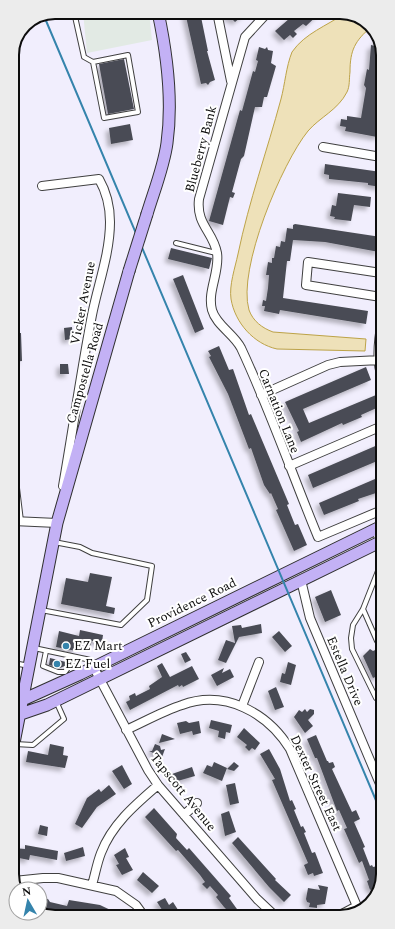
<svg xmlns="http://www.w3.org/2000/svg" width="395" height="929" font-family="Spectral,serif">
<defs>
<filter id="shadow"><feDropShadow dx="-3.5" dy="3.5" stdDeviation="2" flood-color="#0004"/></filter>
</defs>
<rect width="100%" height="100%" fill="#f1eefd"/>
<path fill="#e2eae4" d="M83 12H149L152 40 87 53Z"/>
<path fill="#eee1b9" stroke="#bda348" d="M345 13 366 21 371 27C355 41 350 50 350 72 349 79 350 86 347 92 338 110 320 117 308 131 282 163 237 269 249 310 253 321 262 328 273 332L366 339 365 351 277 349C254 344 235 323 231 299 229 285 235 268 238 254 249 201 267 151 281 99 285 84 286 67 292 52 305 33 327 26 345 13Z"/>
<path fill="#4a4c54" filter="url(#shadow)" d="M185 12H200L208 51H207L215 80 210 82 208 85 206 83 201 84Z
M224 12H244L245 14 235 22 231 18 227 19 228 15Z
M297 12H321L306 26 303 24 294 31 297 34 293 38 290 35 284 40 275 31Z
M376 40 381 41V97L376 121 381 122V136L377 135V137L345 131 346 127 340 126 341 119 347 120V116L361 118 366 88 364 85 367 69 369 70 371 45 375 46Z
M259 47 265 49 267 47 268 50 273 51 271 63 276 66 267 97H264L262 107H255L244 156 241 159 232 192 235 193 233 198 230 197 223 225 209 221 240 110 242 111 253 71 255 72 258 61 256 60Z
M124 59 134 109 108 114 99 64Z
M130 124 133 140 111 144 109 128Z
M325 164 381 172V187L368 185V183L329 179V175L324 174Z
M338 193 371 197 370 207 354 205 351 221 334 219 335 217 330 216 332 205 336 206Z
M295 224 381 237 379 252 325 242 293 240 290 261H287L283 298 368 311 366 324 280 310 279 314 264 311 265 306H262L263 300 266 301 268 288 269 275H266L268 262 272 263V258H274L276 246 280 247 281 241 285 242 287 228 293 229V225Z
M171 248 212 258 209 269 168 259Z
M183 275 204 329 195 333 173 279Z
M72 327 73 339 65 340 64 328Z
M13 333H21L22 361 13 362Z
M219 346 229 370 233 369 249 415 251 414 289 504 287 505 295 525 298 524 307 545 294 551 276 510 278 509 271 493 270 494 264 485 251 448 249 449 228 394 209 357 211 356 208 351Z
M60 364H68L69 374H60Z
M366 367 371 380 303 409 309 423 376 395 381 406 361 415 362 417 343 425 342 423 301 442 297 432 299 431 285 402Z
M380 444 382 459 313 488 308 475Z
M382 476V491L358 499 359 501 324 515 319 503Z
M90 573 112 577 106 606 115 608 114 614 61 604 66 578 88 582Z
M331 590 341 615 325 622 315 597Z
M261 624 262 633 239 637 226 663 218 660 226 640 235 643 232 626 241 625 242 628Z
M80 630 103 635 102 642 92 641 90 646 77 643 76 651 56 647 59 631 79 636Z
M279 631 292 646 285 652 272 637Z
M382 647V674L373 678 363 656 370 649 373 651Z
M186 652 191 660 185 663 181 654Z
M50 658 66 662 65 666 60 668 49 665Z
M288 662 296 665 291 685 280 682 282 673 285 674Z
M162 663 170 677 192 666 199 679 183 687 182 685 179 687 178 685 130 710 126 702 130 700 129 696 135 693 136 696 150 689 149 686 162 677 157 666Z
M224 668 222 673 230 669 234 677 217 686 211 675Z
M276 687 284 707 275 710 268 691Z
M305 709 307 712 310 709 314 710V714L308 720 313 726 305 733 294 717 299 710 302 712Z
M211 720 232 725 230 733 226 732 225 739 218 737 219 731 209 728Z
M186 721 189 723 199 721 201 733 193 735 192 731 180 734 177 723Z
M244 728 260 743 255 750 252 748 249 751 245 747 247 745 237 737Z
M162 734 175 739 159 743Z
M316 735 327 761H328L329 763 333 762 335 767 332 769 352 812 356 810 360 819 354 822 365 847 363 848 370 866 372 865 373 867 378 866 380 871 376 873 380 883 376 896 372 889 370 890 367 881 369 880 362 861 359 863 344 829 347 828 339 810 337 811 317 758H315L307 739Z
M50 744 64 747 63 755 68 756 65 768 26 762 28 751 48 755Z
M155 744 160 746 161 750 165 749 162 757 149 751H152Z
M269 749 280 769 290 801 292 800 296 809 294 810 301 827 303 826 306 832 304 833 312 853 315 852 323 873 314 876 313 873 308 875 304 865 308 863 272 780 275 779 260 754Z
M214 762 227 768 222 781 203 773 207 765 212 767Z
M234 762 239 766 234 771 227 769Z
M122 765 132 784 124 789 112 771Z
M192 767 195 776 174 782 172 774Z
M235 783 239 803 230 805 226 785Z
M109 785 116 794 97 807 82 828 75 824 87 798 99 789 101 792Z
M154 808 177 834 176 838 187 850 189 848 231 896 229 898 242 916H233L224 907 216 897 218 895 210 886 207 889 202 884 205 882 200 875 178 850 176 851 145 817Z
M229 811 236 832 225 836 221 814Z
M40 825 48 827 47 836 38 834Z
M238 837 276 879 275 880 291 895 284 902 269 887 232 843Z
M25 845 58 851 57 860 30 855 29 860 14 857V848L25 849Z
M83 847 85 856 66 861 64 853Z
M125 848 129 857 126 858 133 870 122 875 116 865 119 864 114 855Z
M143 872 159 886 152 893 137 880Z
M318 885 328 887 325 904 317 905V908L309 907 310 903 307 902 306 899 308 888 320 890Z
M40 898 48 899 50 902 67 906 69 900 100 905 123 916 101 917 92 912 85 917H74L40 909Z
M165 898 169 905 173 902 180 913 176 916H166L157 902Z"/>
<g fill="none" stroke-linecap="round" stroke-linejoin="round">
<defs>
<path id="lane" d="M74 12 84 57 93 62 128 55 138 112 104 118 93 62
M176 243 216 253
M17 488 21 521
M374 530 382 552
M382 567 378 571 363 609 353 625 351 638 352 649 376 698 383 705
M363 609 377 641 382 639
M41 610 121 625 147 600 152 566 92 553 80 547 54 542
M34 648 86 659 90 660 94 667
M46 651 43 666 58 672H65L76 657
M14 663 29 666
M15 744 33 745 64 719 56 701"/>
<path id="street" d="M217 12 231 81
M268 12 245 37 199 199C196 225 213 231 217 253 220 272 207 291 212 310 216 325 234 334 241 348 270 410 292 474 318 537L382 510
M323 147 381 157
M42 186 99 179C107 193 110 205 110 222 110 253 98 285 92 315 81 372 73 429 63 486
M381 273 308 262 306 285 381 297
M382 321C379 337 376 362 382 377
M261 395 328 365 340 362 380 360
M289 466 382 426
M13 521 57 523 58 517
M301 580 310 618 383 791
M94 668 148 770 158 785 257 899 274 915
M242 706 259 662
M126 730C144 722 163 711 182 705 225 689 268 713 290 749L359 911
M184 815 197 803
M14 881 43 878H58L116 891 136 905 144 916
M92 885C95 875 97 863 101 853 112 824 136 804 158 785
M340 915 357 906"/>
<path id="secondary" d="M147 214C154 191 164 166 167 143 173 100 167 54 158 12
M18 702 80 674 382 526
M15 716 47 705 382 541
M14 743 57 523 129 271"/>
</defs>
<use href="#lane" stroke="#404040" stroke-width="6"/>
<use href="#street" stroke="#404040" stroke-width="10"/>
<use href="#secondary" stroke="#2f2f2f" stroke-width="13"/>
<use href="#lane" stroke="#fff" stroke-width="4"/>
<use href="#street" stroke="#fff" stroke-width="8"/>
<use href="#secondary" stroke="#c3b1f5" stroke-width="11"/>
<path stroke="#3584ac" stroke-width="2" d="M44 16 383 817"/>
<defs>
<path id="secondary-bridge" d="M129 271 147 214"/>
</defs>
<use href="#secondary-bridge" stroke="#2f2f2f" stroke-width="13" stroke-linecap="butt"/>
<use href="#secondary-bridge" stroke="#c3b1f5" stroke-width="11"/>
</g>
<g fill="#3584ac" stroke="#fff" stroke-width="1.5">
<circle cx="66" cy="646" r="4"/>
<circle cx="57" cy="664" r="4"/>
</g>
<g text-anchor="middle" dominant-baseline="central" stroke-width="4" stroke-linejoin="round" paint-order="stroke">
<g font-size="13" fill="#0d0d0d" stroke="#fff">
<text transform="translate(201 149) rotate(-75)">Blueberry Bank</text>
<text transform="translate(83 303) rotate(-79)">Vicker Avenue</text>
<text transform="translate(85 373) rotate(-74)">Campostella Road</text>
<text transform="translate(279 411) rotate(68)">Carnation Lane</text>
<text transform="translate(192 603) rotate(-26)">Providence Road</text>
<text transform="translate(345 671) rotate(67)">Estella Drive</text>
<text transform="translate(316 783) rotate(65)">Dexter Street East</text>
<text transform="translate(183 792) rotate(51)">Tapscott Avenue</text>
</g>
<g font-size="13" fill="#0d0d0d" stroke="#fff" text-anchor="start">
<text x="74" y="646">EZ Mart</text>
<text x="65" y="664">EZ Fuel</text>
</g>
</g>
<path d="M0 0H395V929H0ZM55 19H340A36 36 0 0 1 376 55V874A36 36 0 0 1 340 910H55A36 36 0 0 1 19 874V55A36 36 0 0 1 55 19Z" fill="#ececec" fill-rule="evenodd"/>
<path fill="none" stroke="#0d0d0d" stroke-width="2" d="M55 19H340A36 36 0 0 1 376 55V874A36 36 0 0 1 340 910H55A36 36 0 0 1 19 874V55A36 36 0 0 1 55 19Z"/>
<g transform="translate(28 901) rotate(351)"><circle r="19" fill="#ffffff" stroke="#9e9e9e"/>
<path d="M0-3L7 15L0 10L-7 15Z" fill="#3584ac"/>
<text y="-6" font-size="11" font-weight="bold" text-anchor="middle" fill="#0d0d0d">N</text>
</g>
</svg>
